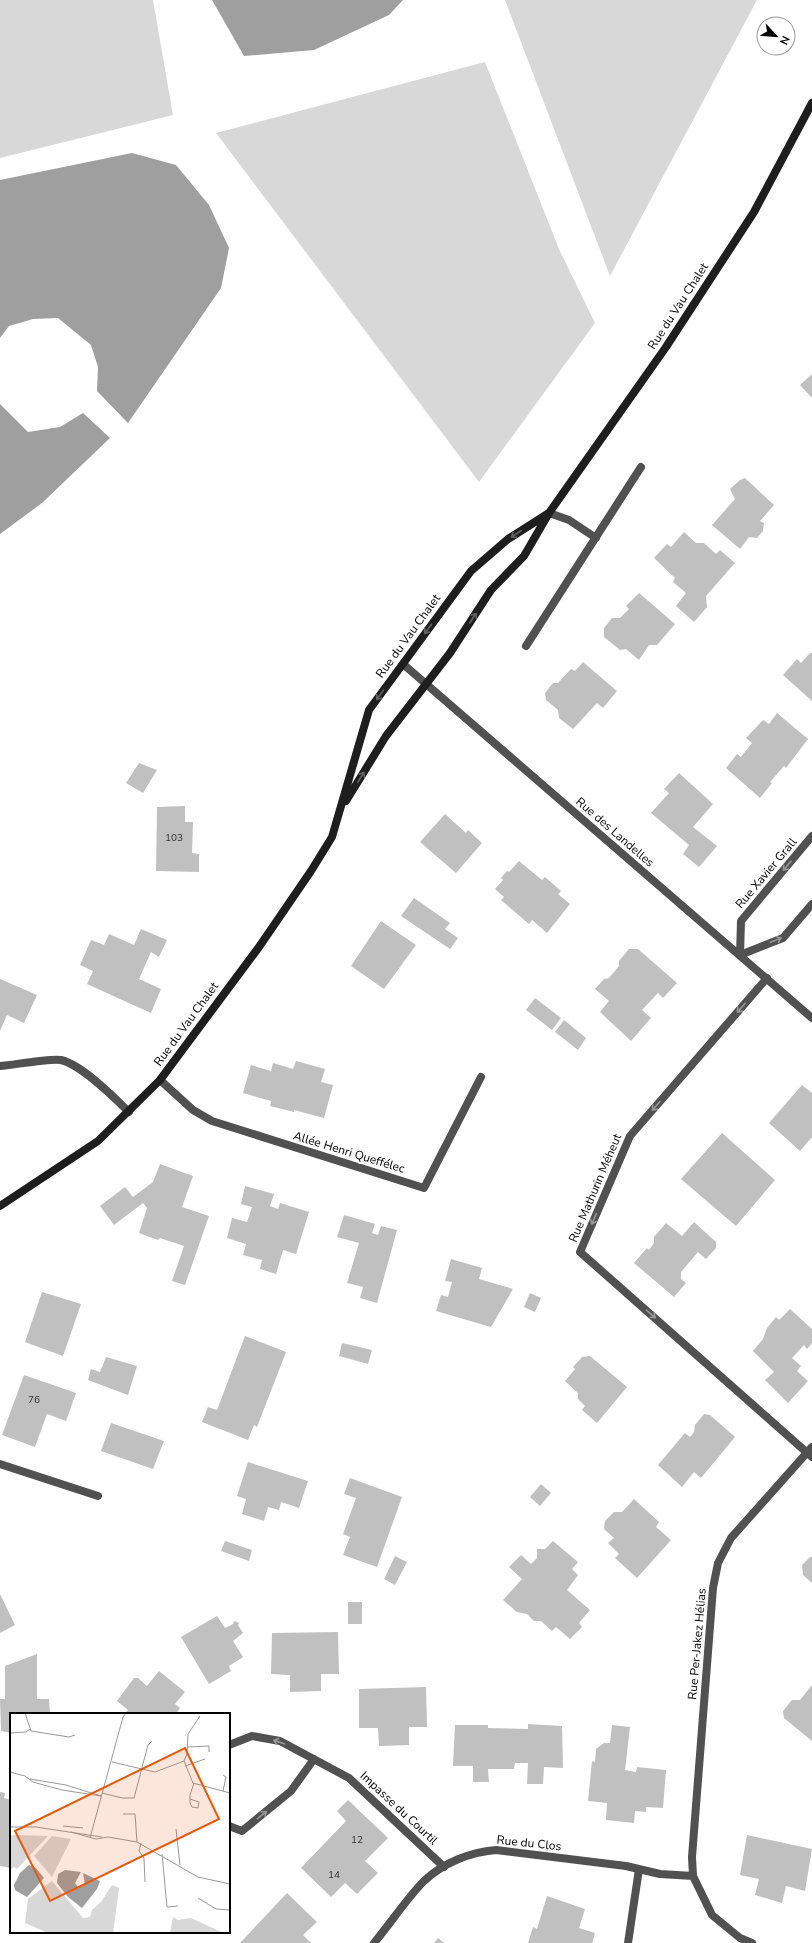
<svg xmlns="http://www.w3.org/2000/svg" width="812" height="1943" font-family="'Nunito Sans',sans-serif">
<rect width="100%" height="100%" fill="#fff"/>
<path fill="#d8d8d8" d="M0 0H153L173 115 0 158Z
M505 0H757L610 276Z
M485 62 559 249 595 323 479 482 216 133Z"/>
<path fill="#9f9f9f" d="M212 0H403L389 15 314 50 244 56Z
M132 153 176 165 209 205 229 248 221 288 128 423 97 391 98 367 91 345 58 318 33 319 9 326 0 338V180Z
M0 404 28 432 60 427 83 413 110 438 42 503 0 534Z"/>
<path fill="#c0c0c0" d="M812 374V398L800 385Z
M745 478 774 505 760 521 764 523 763 531 757 538 749 537 740 549 712 525 735 499 730 489 740 480Z
M684 532 696 543H704L716 554 720 550 735 563 706 596 707 607 694 622 676 606 686 593 673 582 675 578 654 558 667 544 671 547Z
M639 593 675 624 657 645H649L639 660 626 649 620 650 604 637V628L612 618H620L629 609 626 606Z
M810 653H812V701L783 675 797 659 801 663Z
M583 662 617 691 603 708 597 703 573 729 559 718 558 710 546 700 545 693 553 683H558L571 669 575 671Z
M777 713 808 739 786 768 784 766 770 782 772 783 760 798 726 768 737 754 741 757 752 743 746 738 763 720 769 724Z
M139 763 157 770 143 793 126 783Z
M679 773 713 804 693 827 717 846 699 867 683 854 689 845 651 813 669 793 664 789Z
M185 806V822H193L192 853 199 854V872L156 871 157 807Z
M445 814 466 833 468 830 482 843 456 873 420 842Z
M519 861 542 880 545 877 561 891 558 894 570 904 547 933 532 920 529 924 501 900 504 897 495 889 503 880 501 878 507 871 509 872Z
M414 898 450 923 445 929 458 938 450 949 401 916Z
M381 921 416 945 384 989 351 966Z
M141 929 167 940 159 957 151 952 139 979 161 989 151 1013 87 984 93 971 80 965 91 940 104 945 109 934 134 945Z
M629 949H638L677 983 663 998 658 993 642 1010 651 1018 631 1041 600 1012 609 1001 595 989 604 979 609 978 619 966V961Z
M0 979 37 995 24 1023 7 1015 0 1031Z
M535 998 561 1018 552 1030 526 1010Z
M564 1020 586 1038 578 1050 555 1032Z
M296 1061 325 1069 321 1082 333 1085 324 1118 294 1110V1112L270 1106 271 1101 243 1093 251 1065 271 1071 273 1063 293 1069Z
M802 1085 812 1093V1137L800 1151 769 1123Z
M722 1133 775 1180 736 1226 681 1179Z
M160 1164 193 1176 182 1207 209 1216 185 1285 172 1281 184 1246 160 1238 158 1240 139 1233 147 1208 143 1203 114 1225 100 1206 125 1187 133 1197 153 1182Z
M245 1186 274 1194 270 1206 278 1209 280 1203 309 1212 296 1254 283 1250 276 1274 260 1269 262 1260 243 1255 246 1244 227 1238 232 1218 247 1222 252 1207 241 1204Z
M344 1215 375 1224 372 1233 378 1235 381 1226 397 1230 377 1303 360 1298 363 1287 347 1283 359 1243 337 1237Z
M694 1222 716 1242V1248L706 1259 698 1252 681 1272V1279L686 1283 674 1297 634 1263 647 1248 649 1250 654 1243V1237L666 1223 682 1236Z
M451 1259 482 1268 479 1279 513 1289 491 1327 436 1311 441 1295 448 1297 452 1282 445 1281Z
M42 1292 81 1304 63 1356 25 1342Z
M530 1293 541 1298 535 1312 524 1307Z
M790 1309 812 1329V1343L807 1349 804 1345 792 1358 801 1366 797 1371 808 1381 788 1403 765 1380 774 1372 753 1351 763 1339 767 1328 776 1317 779 1320Z
M245 1336 286 1352 257 1427 254 1425 248 1440 202 1422 208 1407 217 1410Z
M342 1343 372 1350 368 1364 339 1356Z
M590 1356 627 1387 597 1423 582 1410 585 1406 578 1399V1393L565 1381 575 1369 573 1367 582 1357Z
M106 1357 137 1366 128 1395 88 1380 91 1369 100 1372Z
M24 1375 76 1393 66 1421 47 1414 35 1447 2 1435Z
M704 1414 710 1415 735 1437 701 1478 694 1472 682 1487 658 1465 685 1433 690 1437 694 1432 695 1425Z
M111 1423 164 1441 153 1469 101 1451Z
M248 1462 308 1481 299 1508 281 1502 279 1510 268 1507 264 1521 242 1514 246 1499 237 1496Z
M350 1478 402 1497 377 1567 343 1555 350 1537 343 1534 356 1498 344 1494Z
M541 1484 551 1493 540 1506 530 1497Z
M634 1499 659 1522 656 1527 671 1540 637 1578 615 1558 619 1554 608 1543 614 1538 604 1529 605 1521 614 1512H622Z
M225 1541 252 1550 249 1561 221 1551Z
M553 1541 578 1562 572 1569 578 1575 567 1590 590 1610 579 1623 582 1627 570 1639 556 1627 552 1631 541 1621H534L527 1614 517 1612 503 1600 522 1579 509 1567 521 1555 531 1564 537 1558V1549H545Z
M395 1556 407 1562 395 1585 384 1579Z
M810 1557H812V1583L803 1575 802 1565Z
M0 1594 15 1625 0 1633Z
M348 1602H362V1624H348Z
M217 1616 225 1628 233 1624 234 1621 239 1623 238 1625 243 1633 233 1641 243 1657 229 1666 231 1671 209 1684 181 1637Z
M338 1632 339 1674H321V1691L290 1692V1675L271 1674 272 1633Z
M37 1654V1699H49L50 1714H11V1733L1 1731 0 1699H5V1666Z
M159 1671 185 1692 175 1704 180 1708 176 1714H124L128 1710 117 1701 134 1678H138L147 1686Z
M812 1685V1741L784 1718 783 1711 792 1700H800Z
M426 1687 427 1727H409V1745L379 1746 378 1728H359V1689Z
M528 1724 562 1726 563 1768 544 1767 543 1784H527L528 1763H515L514 1769H488L489 1782H473V1766H453L455 1725H488V1728L528 1729Z
M612 1725 630 1727 625 1770 636 1772 637 1767 666 1770 663 1808 646 1807V1812L635 1811 634 1823 606 1820 607 1803 588 1801 592 1761 595 1762 596 1749 604 1743H610Z
M0 1792 5 1793 4 1798 11 1800V1868L0 1866Z
M348 1800 388 1838 365 1861 378 1873 357 1894 345 1883 331 1897 301 1868 346 1821 337 1811Z
M747 1835 812 1849 805 1891 786 1886 782 1903 755 1895 759 1879 740 1875Z
M287 1893 317 1922 303 1935 311 1943H240Z
M547 1896 585 1909 579 1928 595 1933 592 1943H528L533 1927 537 1929Z
M438 1938 444 1943H434Z"/>
<g fill="none" stroke-linecap="round" stroke-linejoin="round">
<path stroke="#515151" stroke-width="8" d="M549 513 569 520 596 538
M526 646 641 467
M403 664 812 1018
M812 836 741 921 740 955 783 938 812 904
M767 978 630 1136 580 1252 812 1457
M0 1066C13 1065 51 1058 61 1060 82 1065 114 1097 129 1112
M160 1080 193 1110 212 1121 424 1188 481 1077
M0 1464 98 1496
M229 1745 252 1736 280 1741 349 1778 444 1867
M229 1826 242 1831 291 1791 314 1759
M374 1943C390 1924 407 1898 424 1881 443 1863 470 1852 496 1850L626 1866 660 1874 693 1876
M628 1943 639 1869
M752 1943 740 1938 712 1915 693 1876 692 1857 713 1588 718 1563 731 1538 812 1447"/>
<path stroke="#1e1e1e" stroke-width="8" d="M346 801 386 736 450 653 491 590 524 556 549 513 666 347 754 212 812 103
M0 1206 98 1141 160 1080 259 947 311 871 332 837 369 710 471 571 508 539 549 513"/>
</g>
<defs><path id="oneway-shaft" d="M-6 0H5M1.5-3L5.5 0L1.5 3" fill="none" stroke-width="1.6" stroke-linecap="round" stroke-linejoin="round"/></defs>
<g stroke="#626262">
<use href="#oneway-shaft" transform="translate(516 534) rotate(147)"/>
<use href="#oneway-shaft" transform="translate(473 618) rotate(-57)"/>
<use href="#oneway-shaft" transform="translate(428 629) rotate(127)"/>
<use href="#oneway-shaft" transform="translate(380 695) rotate(126)"/>
<use href="#oneway-shaft" transform="translate(361 777) rotate(-58)"/>
</g>
<g stroke="#979797">
<use href="#oneway-shaft" transform="translate(787 866) rotate(130)"/>
<use href="#oneway-shaft" transform="translate(776 940) rotate(-22)"/>
<use href="#oneway-shaft" transform="translate(741 1008) rotate(131)"/>
<use href="#oneway-shaft" transform="translate(656 1106) rotate(131)"/>
<use href="#oneway-shaft" transform="translate(594 1219) rotate(113)"/>
<use href="#oneway-shaft" transform="translate(651 1314) rotate(41)"/>
<use href="#oneway-shaft" transform="translate(279 1742) rotate(-161)"/>
<use href="#oneway-shaft" transform="translate(262 1815) rotate(-39)"/>
</g>
<g text-anchor="middle" dominant-baseline="central" stroke-width="3.5" stroke-linejoin="round" paint-order="stroke">
<g font-size="10" fill="#303030">
<text x="174" y="838">103</text>
<text x="34" y="1400">76</text>
<text x="357" y="1840">12</text>
<text x="334" y="1875">14</text>
</g>
<g font-size="12" fill="#000" stroke="#fff">
<text transform="translate(678 306) rotate(-57)">Rue du Vau Chalet</text>
<text transform="translate(408 636) rotate(-54)">Rue du Vau Chalet</text>
<text transform="translate(615 832) rotate(41)">Rue des Landelles</text>
<text transform="translate(766 873) rotate(-50)">Rue Xavier Grall</text>
<text transform="translate(186 1024) rotate(-54)">Rue du Vau Chalet</text>
<text transform="translate(349 1152) rotate(17)">Allée Henri Queffélec</text>
<text transform="translate(595 1188) rotate(-67)">Rue Mathurin Méheut</text>
<text transform="translate(697 1644) rotate(-85)">Rue Per-Jakez Hélias</text>
<text transform="translate(399 1808) rotate(43)">Impasse du Courtil</text>
<text transform="translate(529 1843) rotate(6)">Rue du Clos</text>
</g>
</g>
<g transform="translate(10 1713)">
<rect width="220" height="220" fill="#fff"/>
<path d="M0 123 4 122 38 123 7 156 4 154 0 157ZM42 123 61 126 42 164 24 143ZM42 168 73 205 80 204 82 197 91 189 102 172 109 175 103 220H38L15 210 18 186ZM163 204 168 207 181 205 214 220H160Z" fill="#d8d8d8"/>
<path d="M19 152 26 155 34 165 17 184 5 177 4 172 10 160ZM55 157 71 159 65 170 68 174 75 172 73 160 90 168 87 176 72 195 58 184 47 170 48 161Z" fill="#9f9f9f"/>
<path fill="none" stroke="#999" stroke-width="1" d="M15 0 21 18 59 24 65 22M0 20 16 19 20 16M177 34 199 33V39M174 48 183 70 220 80M174 48 177 41 178 21 190 3M102 49 145 59 174 48M175 53 195 46M0 59 15 63 23 69 52 77 91 83M20 66 56 72 91 83M213 78 216 64 213 62M92 80 112 85H124L138 32 142 28M180 86 189 89 188 95 182 94 180 90V82L184 70M113 101H125L127 129M53 113 73 115M0 114H26L92 124M166 116 170 152M61 119 86 126 98 124 127 129 188 164 220 171M80 125 113 4 116 0M131 130 129 138 134 145 135 169M152 141 157 194 168 193M188 185 206 196 220 197"/>
<path fill="#e8590c" fill-opacity="0.15" stroke="#e8590c" stroke-width="2" d="M175 35 209 106 40 188 5 118Z"/>
<rect width="220" height="220" fill="none" stroke="#000" stroke-width="2"/>
</g>
<g transform="translate(776 36) rotate(116)"><circle r="19" fill="#ffffff" stroke="#999999"/>
<path d="M0-3L7 15L0 10L-7 15Z" fill="#000000"/>
<text y="-6" font-size="11" font-weight="bold" text-anchor="middle" fill="#000000">N</text>
</g>
</svg>
